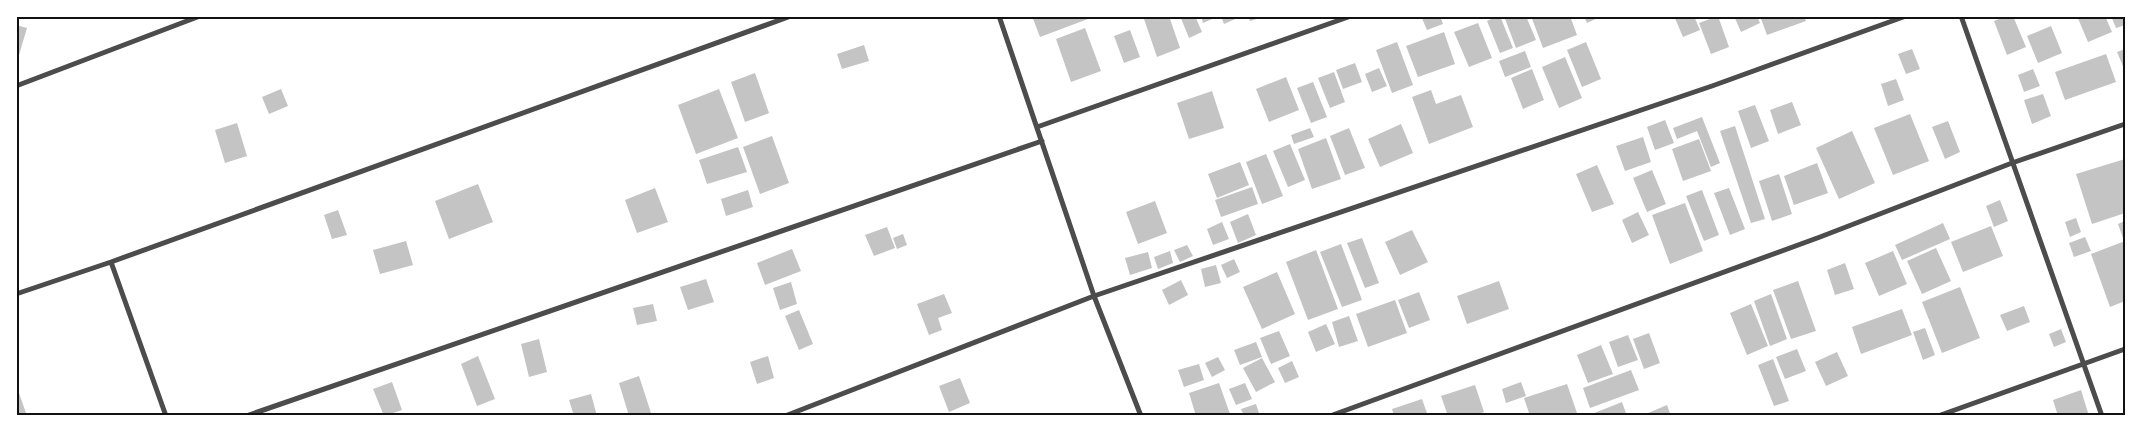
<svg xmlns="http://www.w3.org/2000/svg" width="2141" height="432" font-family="Raleway,sans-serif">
<rect width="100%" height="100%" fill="#fff"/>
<path fill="#c4c4c4" d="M1032 16H1096L1040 37Z
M1143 16H1169L1180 48 1157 57Z
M1180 16H1195L1202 32 1189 38Z
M1201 16H1219L1203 23Z
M1221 16H1242L1224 24Z
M1248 16H1263V17L1250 21Z
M1421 16H1440L1443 24 1427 30Z
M1497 16H1500L1513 48 1500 53 1487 21Z
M1504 16H1526L1536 40 1516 48Z
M1531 16H1570L1577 35 1543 48Z
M1584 16H1602L1587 23Z
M1674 16H1694L1700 30 1683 37Z
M1718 16 1729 47 1711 54 1699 23Z
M1734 16H1757L1760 23 1741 32Z
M1760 16H1804L1806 21 1767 35Z
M2007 16H2013L2026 47 2007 55 1994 21Z
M2077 16H2105L2112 32 2088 42Z
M2111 16H2125V25L2116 28Z
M1478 23 1492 58 1469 67 1454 32Z
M16 25 27 28 19 55H16Z
M2051 26 2062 53 2038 63 2027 36Z
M1085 28 1101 71 1071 82 1056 39Z
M1130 30 1140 57 1124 63 1114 36Z
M1444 32 1455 64 1418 77 1406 46Z
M1397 42 1413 85 1392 93 1376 50Z
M1586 42 1601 79 1582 87 1567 50Z
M864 45 869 61 842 69 837 54Z
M1912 49 1920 69 1906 74 1898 54Z
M2125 49V71L2117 52Z
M1525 51 1531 67 1505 77 1499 61Z
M2106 54 2116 82 2065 100 2055 72Z
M1565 57 1582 98 1559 108 1542 67Z
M1355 63 1362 82 1343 89 1336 70Z
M1379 68 1387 86 1372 92 1365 74Z
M1532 69 1544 100 1523 109 1511 78Z
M2033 69 2040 86 2024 92 2018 75Z
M1334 72 1345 102 1330 108 1318 78Z
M755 73 769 113 745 122 731 82Z
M1286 77 1299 110 1269 122 1256 89Z
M1896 79 1904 100 1888 106 1881 84Z
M1313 82 1327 117 1311 123 1297 88Z
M281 89 288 106 269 114 262 97Z
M719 89 738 138 696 154 678 105Z
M1431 90 1436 104 1461 95 1473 127 1429 144 1412 97Z
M1212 91 1224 128 1189 139 1177 103Z
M2043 94 2051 116 2032 124 2024 100Z
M1792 102 1801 125 1778 134 1770 110Z
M1755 105 1769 141 1751 148 1738 111Z
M1910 114 1929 161 1893 175 1874 128Z
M1702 117 1720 163 1711 167 1697 131 1677 139 1673 128Z
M1665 120 1674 143 1655 150 1647 127Z
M1948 121 1960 152 1945 159 1932 127Z
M237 123 247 156 225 163 215 130Z
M1401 124 1413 153 1380 167 1368 139Z
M1735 126 1765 219 1751 223 1720 131Z
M1310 128 1314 137 1294 144 1291 135Z
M1349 128 1365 168 1345 175 1330 136Z
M1852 131 1875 183 1839 199 1816 148Z
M772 136 789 183 760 194 743 147Z
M1643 137 1651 162 1625 171 1616 146Z
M1326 138 1341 179 1312 189 1298 149Z
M1699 139 1711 171 1683 181 1672 149Z
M1290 144 1305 180 1288 187 1273 151Z
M738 147 747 172 707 184 699 160Z
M1266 154 1283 196 1262 204 1246 162Z
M2125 159V213L2092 224 2076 174Z
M1240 162 1249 185 1217 198 1208 174Z
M1817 163 1828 193 1794 205 1784 176Z
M1597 165 1614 204 1592 212 1576 174Z
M1652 170 1666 204 1647 212 1633 178Z
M1779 174 1792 214 1772 221 1759 181Z
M478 184 493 222 449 239 435 201Z
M1252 187 1258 204 1221 217 1215 200Z
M655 188 668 222 637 233 625 200Z
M1729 188 1745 229 1730 235 1714 193Z
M748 190 753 207 726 216 721 199Z
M1702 190 1719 235 1704 241 1686 196Z
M2000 200 2008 221 1994 227 1986 206Z
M1155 201 1167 233 1138 244 1126 212Z
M1685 203 1703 251 1670 264 1652 215Z
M338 210 347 235 332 239 324 215Z
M1638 212 1649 235 1632 243 1622 220Z
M1248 214 1256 235 1238 243 1230 222Z
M2076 218 2081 232 2070 237 2065 222Z
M2125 221V237L2123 238 2118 224Z
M1222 222 1229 239 1213 245 1207 229Z
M1943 223 1950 239 1902 260 1895 245Z
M1991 226 2003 256 1963 272 1951 242Z
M887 227 895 248 874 256 865 235Z
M1412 230 1428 262 1400 275 1385 242Z
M903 234 907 245 897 249 893 238Z
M2085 237 2091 251 2074 257 2069 243Z
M1362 238 1379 283 1365 288 1347 243Z
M406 241 413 265 380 274 373 250Z
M2125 241V301L2110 307 2091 254Z
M1341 244 1362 300 1342 307 1320 252Z
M1187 245 1193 256 1180 262 1174 250Z
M1936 248 1951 281 1922 294 1907 261Z
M792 249 801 271 765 285 757 263Z
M1316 250 1338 309 1308 320 1286 262Z
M1170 251 1173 263 1158 269 1154 257Z
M1893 251 1907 284 1879 296 1865 263Z
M1148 252 1152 268 1130 275 1125 258Z
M1234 259 1240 272 1227 278 1221 265Z
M1845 263 1854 289 1835 295 1827 270Z
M1216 265 1221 283 1205 287 1201 269Z
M1277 272 1295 314 1262 329 1243 287Z
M706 279 714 302 688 310 680 287Z
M1181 280 1188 295 1169 305 1162 290Z
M1499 281 1509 309 1467 324 1457 296Z
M1798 281 1816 331 1791 339 1773 290Z
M791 282 797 304 780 310 773 288Z
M1960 287 1980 338 1942 353 1922 302Z
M1419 292 1430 320 1409 328 1398 300Z
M944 294 952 313 938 318 942 330 929 335 917 304Z
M1771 294 1787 339 1770 346 1754 301Z
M1395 300 1407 333 1368 347 1356 314Z
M653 304 657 321 637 325 633 308Z
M1751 304 1768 346 1747 355 1730 313Z
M2024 306 2030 322 2007 331 2000 315Z
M1902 309 1912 335 1861 354 1852 327Z
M799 310 813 344 799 350 785 316Z
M1349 316 1358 341 1339 347 1332 322Z
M1326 324 1335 344 1316 352 1308 332Z
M1925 328 1935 355 1923 360 1913 332Z
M2061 329 2066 342 2054 347 2049 334Z
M1279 331 1290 356 1271 364 1260 338Z
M1649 333 1660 363 1644 369 1633 339Z
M1628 335 1638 360 1618 367 1609 342Z
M539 339 547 372 529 377 521 344Z
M1256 342 1262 357 1240 365 1234 350Z
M1601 345 1613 374 1588 383 1577 355Z
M1797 349 1806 371 1785 379 1776 357Z
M1837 352 1848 376 1826 386 1815 362Z
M478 356 495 399 477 406 461 364Z
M768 356 774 378 757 384 750 362Z
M1218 357 1225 370 1212 377 1205 363Z
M1262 358 1275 382 1256 392 1243 368Z
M1773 359 1789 401 1774 406 1758 365Z
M1292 361 1299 377 1285 383 1278 368Z
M1199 364 1204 380 1184 387 1178 370Z
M1631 370 1639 390 1590 408 1583 388Z
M639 376 652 416H629L619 383Z
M960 378 970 403 949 412 939 386Z
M392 382 402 410 384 416 373 389Z
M1521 382 1526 396 1506 403 1502 389Z
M1219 383 1230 414 1224 416H1196L1189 393Z
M1245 383 1252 399 1236 405 1229 389Z
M1567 384 1578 416H1530L1524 398Z
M1475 385 1484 412 1473 416H1448L1441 396Z
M2081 390 2089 416H2058L2053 400Z
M19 393 27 416H16V394Z
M591 394 597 416H574L569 400Z
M1422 399 1428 416H1394L1392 409Z
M1622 402 1627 416H1587Z
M1256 404 1260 416H1244L1241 409Z
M1667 405 1671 416H1641Z"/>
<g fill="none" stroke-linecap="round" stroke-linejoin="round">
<path stroke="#4c4c4c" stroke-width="5" d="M999 16 1094 296 1141 416
M1961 16 2102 416
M16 86 200 16
M1037 127 1351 16
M111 262 166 416
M16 294 111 262 791 16
M246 416 1042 141
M785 416 1094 296 1712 86 1906 16
M1330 416 1820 237 2012 163 2125 124
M1938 416 2125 349"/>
</g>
<rect width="2141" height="432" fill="none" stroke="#ffffff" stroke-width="35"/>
<rect x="18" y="18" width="2106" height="396" fill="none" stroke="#111" stroke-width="2"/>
</svg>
